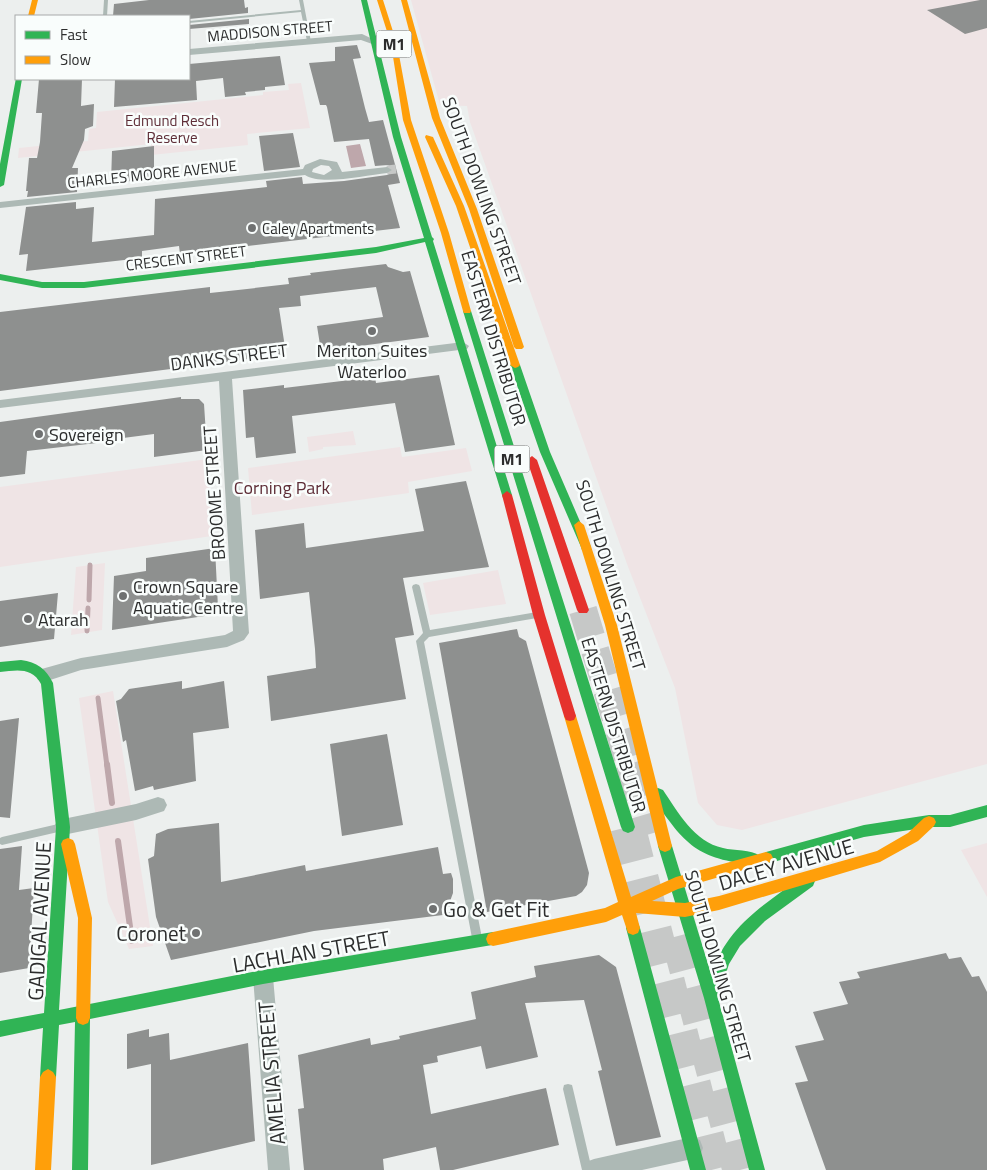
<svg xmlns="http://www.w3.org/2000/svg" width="987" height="1170" font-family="'Titillium Web',sans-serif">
<rect width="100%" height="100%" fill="#ecefee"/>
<path fill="#efe4e5" d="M411 0H987V764L742 830 717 825 698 803 675 688 627 564 470 122 467 106 440 105Z
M301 83 310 128 247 134 248 145 151 155V144L18 158 19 148 88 141 89 129 96 128 97 112 263 95V92L289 90 288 84Z
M353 431 356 445 323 447V449L309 452 307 437Z
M400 447 402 457 466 448 472 471 408 482 409 493 252 515 248 468Z
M208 459 212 536 0 567V487Z
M105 563 102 630 71 635 76 567Z
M498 570 506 604 430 615 423 583Z
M113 691 153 946 129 949 108 902 79 698Z
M987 843V897L961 850Z"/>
<path fill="#bea7ab" d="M360 144 366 166 351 168 346 146Z"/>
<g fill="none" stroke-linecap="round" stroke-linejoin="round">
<path stroke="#bea7ab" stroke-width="5" d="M89 600 90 565
M87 631 88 608
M98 698 107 766"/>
<path stroke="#bea7ab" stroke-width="6" d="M107 764 112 803
M118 841 132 941"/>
</g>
<path fill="#8e908f" d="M149 0H244L245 8 248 7V13L189 19V16H113L114 4Z
M980 0H987V28L965 34 927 10Z
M249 19V24L189 29V25Z
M357 45 361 58 353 59 365 108 369 122 383 120 400 183 388 185 400 228 180 254 179 246 142 251V258L26 271 28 254 19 255 26 207 76 202V209L94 207 92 242 154 235 155 199 267 187 266 181 302 177 303 184 344 181 387 175 393 172 394 169 388 165 375 166 369 139 334 142 327 107 326 105H320L309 63 335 61V47Z
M280 56 285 85 265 87V90L245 92 246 95 225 97 223 78 196 81 197 100 114 107 115 79H189V64Z
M39 79H82L81 106 94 104 93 126 85 129 84 140 72 168H78L77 192 27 197 28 191H26L29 158H37L40 142 42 113H36Z
M293 133 300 167 264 171 259 136Z
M154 146V179L111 183 112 151Z
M386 264 388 267 403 272 410 271 429 337 321 351 317 326 383 317 376 287 300 296 301 306 279 308 286 354 0 391V312L210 287V293L238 290 289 284 288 278 311 275 310 273Z
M439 375 455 445 405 452 395 403 292 416 296 453 256 458 254 437 246 438 243 390 284 385V388L375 377 376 383Z
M181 397V399H199L204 404 207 450 154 457V434L123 438V440L27 451 25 474 0 477V422Z
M466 481 489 567 403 578 414 635 395 638 406 699 271 721 267 676 316 668 315 649 309 592 260 599 255 530 304 523 306 548 424 531 415 489Z
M215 548 218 608 211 615 112 630 114 576 146 571V558Z
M58 593 54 639 0 647V601Z
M517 629 519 637 526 641 589 873 587 885 582 892 576 896 487 912 439 643Z
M182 681V689L224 681 229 728 193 733 196 781 154 790 153 786 135 791 126 740 123 742 116 701 121 699 129 689Z
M19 718 10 818 0 817V721Z
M387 734 403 825 342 836 330 744Z
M219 823 221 882 305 865 306 871 438 847 443 874 451 873 453 879V893L449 904 451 914 314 931 171 960 156 917 148 859 154 856 156 834 168 829Z
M22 846 19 890 34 888 29 968 0 973V849Z
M946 953 949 959 961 957 972 977 979 976 987 992V1170H826L795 1083 808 1081 795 1046 824 1040 813 1012 848 1004 839 982 860 978 857 972Z
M599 955 616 967 661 1137 616 1146 598 1071 602 1070 584 1000 525 1003 538 1057 486 1069 481 1046 437 1056 438 1062 423 1065 431 1114 546 1088 559 1145 453 1170H440L436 1147 383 1159 384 1170H304L298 1109 304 1108 298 1055 370 1038 371 1045 400 1039 399 1036 476 1019 471 992 536 977 534 966Z
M149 1029V1037L169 1033 170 1060 248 1043 255 1141 151 1165V1064L127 1069V1034Z"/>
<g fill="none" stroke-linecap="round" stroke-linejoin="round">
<path stroke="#c6c8c7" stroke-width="9" stroke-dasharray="9 4.5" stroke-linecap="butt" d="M387 170 396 169"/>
<path stroke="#c6c8c7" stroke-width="28" stroke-dasharray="28 14" stroke-linecap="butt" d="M583 610 630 766"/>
<path stroke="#c6c8c7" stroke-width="35" stroke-dasharray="35 18" stroke-linecap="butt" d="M629 764 650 834
M628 827 715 1170
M678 936 740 1170"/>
<path fill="#adb9b5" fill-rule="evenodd" d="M104 0H108L107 16H103Z
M299 0H303L311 42 307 41 301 12 189 23V21L301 10Z
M416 584 419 585 420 587 430 630 537 612 540 613 541 615 540 617 537 618 429 637 424 642 482 938 480 941 477 943 474 941 472 938 416 641 423 633 412 587 413 585Z
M58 824 61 825 62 828 61 831 58 832 2 845 0 844V838L2 837Z
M568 1084 572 1085 573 1089 592 1170H582L563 1089 564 1085Z"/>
<path fill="#adb9b5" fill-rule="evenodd" d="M362 34 379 42 375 45 361 40 189 55V49Z
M320 159 337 162 342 172 387 167 392 170 387 173C366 175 321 186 305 175L0 208V202L303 169 305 165ZM321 165 329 166 332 170 324 175 312 172 313 169Z
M463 342 469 346 467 349 232 379 249 633 244 640 227 647 81 670 44 682 38 680 36 675 38 670 81 658 225 635 233 631 219 381 0 408V400Z
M158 797 164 799 167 805 164 811 136 820 63 835 57 833 54 827 57 821 63 819 136 804Z
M263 967 270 970 273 977 290 1170H268L253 977 256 970Z
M692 1137 700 1140 703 1148 700 1156 692 1159 642 1170H583L586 1162 594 1159Z"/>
<path fill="#30b455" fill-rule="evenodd" d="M361 0H367L401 137 432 237 434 239 433 241 512 495 511 498H503L502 495 425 242 376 253 84 288H42L0 280V274L42 282H84L376 247 424 238 393 137Z
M16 78 22 79 4 185 0 187V164Z
M467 308 471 311 635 827 633 831 628 833 623 831 621 827 463 311Z
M515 362 520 365 550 452 591 547 590 550H582L581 547 540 452 510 365Z
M21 660C37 662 46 669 53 683L70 827 59 1010 263 970 493 932 498 934 500 939 498 944 263 984 90 1019 88 1170H72L75 1022 59 1025 56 1077 53 1082 48 1085 43 1082 40 1077 43 1028 0 1037V1021L44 1013 56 827 41 684C32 667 17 670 0 672V662Z
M658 788 663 790C678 812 694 842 723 848 734 851 751 849 760 856L766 852 864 825 929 815H950L987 805V817L950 827H929L864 837 766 864 761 861 755 865C697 859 685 845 653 798L651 794 653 790Z
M665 840 670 842 672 846 711 974C729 924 763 906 803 876L808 875 813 876 815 881 813 886 765 921 740 946 729 964 718 998 765 1170H749L704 998 658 846 660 842Z
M633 921 638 923 640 928 706 1170H690L626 928 628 923Z"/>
<path fill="#ff9f0a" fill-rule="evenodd" d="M32 0H38L34 16H28Z
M377 0H383L397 44 411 120 449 233 471 311 470 313H464L463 311 441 233 403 120 391 44Z
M401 0H407L440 118 477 209 524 347 522 349H516L514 347 469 209 432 118Z
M426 135 433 137 464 206 520 365 518 367 515 368 510 365 456 206 425 137Z
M579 521 584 525 617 625 672 846 670 850 665 852 660 850 658 846 605 625 574 525Z
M570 711 574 712 576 716 631 897 676 877 766 852 771 854 773 858 771 862 678 889 652 901 685 903 719 896 877 851 908 833 924 818 929 816 934 818 936 822 934 826 918 841 880 862 719 910 685 917 636 913 640 928 638 933 633 935 628 933 622 915 606 922 493 946 488 944 486 939 488 934 493 932 605 908 618 902 564 716 566 712Z
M68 838 73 840 75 844 92 918 90 1018 88 1023 83 1025 78 1023 76 1018 78 918 61 844 63 840Z
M48 1069 53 1072 56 1077 51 1170H35L40 1077 43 1072Z"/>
<path fill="#e5322d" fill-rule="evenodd" d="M532 456 537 460 589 610 587 613H579L577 610 527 460Z
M507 491 512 495 545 615 576 716 574 720 570 721 566 720 564 716 533 615 502 495Z"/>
</g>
<g fill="#6f7171" stroke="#f9fdfc" stroke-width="2">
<circle cx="252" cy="228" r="5"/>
<circle cx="372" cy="331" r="5"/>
<circle cx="39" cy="434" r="5"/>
<circle cx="123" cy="596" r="5"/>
<circle cx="28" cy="619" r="5"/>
<circle cx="433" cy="909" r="5"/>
<circle cx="196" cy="933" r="5"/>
</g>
<g text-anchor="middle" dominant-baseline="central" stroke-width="5" stroke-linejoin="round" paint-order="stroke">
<g font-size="15" fill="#2c2d2d" stroke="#f9fdfc">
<text transform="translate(270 31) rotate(-5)">MADDISON STREET</text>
<text transform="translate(152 174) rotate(-6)">CHARLES MOORE AVENUE</text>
<text transform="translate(186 258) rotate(-7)">CRESCENT STREET</text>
</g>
<g font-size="15" fill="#5e2d37" stroke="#f9fdfc">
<text x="172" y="120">Edmund Resch<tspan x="172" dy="17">Reserve</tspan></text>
</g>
<g font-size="15" fill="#2c2d2d" stroke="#f9fdfc" text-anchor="start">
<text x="262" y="228">Caley Apartments</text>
</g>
<g fill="#f9fdfc" stroke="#6a6b6b" stroke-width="1">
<rect x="376.5" y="30.5" width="35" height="27" rx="4"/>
<rect x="494.5" y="445.5" width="35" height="27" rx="4"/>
</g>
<g font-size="16" font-weight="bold" fill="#2c2d2d">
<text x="394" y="44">M1</text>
<text x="512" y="459">M1</text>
</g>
<g font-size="18" fill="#2c2d2d" stroke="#f9fdfc">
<text transform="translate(482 191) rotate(70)">SOUTH DOWLING STREET</text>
<text transform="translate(494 338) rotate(73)">EASTERN DISTRIBUTOR</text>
<text transform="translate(229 357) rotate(-7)">DANKS STREET</text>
<text transform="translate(214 493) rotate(-94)">BROOME STREET</text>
<text transform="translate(611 575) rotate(73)">SOUTH DOWLING STREET</text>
<text transform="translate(614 725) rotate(73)">EASTERN DISTRIBUTOR</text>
<text transform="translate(718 966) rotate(74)">SOUTH DOWLING STREET</text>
</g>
<g font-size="18" fill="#2c2d2d" stroke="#f9fdfc" text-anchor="start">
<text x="372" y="350" text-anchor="middle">Meriton Suites<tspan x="372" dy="21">Waterloo</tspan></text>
<text x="49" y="434">Sovereign</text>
<text x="133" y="586">Crown Square<tspan x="133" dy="21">Aquatic Centre</tspan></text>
<text x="38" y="619">Atarah</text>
</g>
<g font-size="18" fill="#5e2d37" stroke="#f9fdfc">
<text x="282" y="487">Corning Park</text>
</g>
<g font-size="21" fill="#2c2d2d" stroke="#f9fdfc">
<text transform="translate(786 864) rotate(-16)">DACEY AVENUE</text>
<text transform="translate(39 921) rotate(-87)">GADIGAL AVENUE</text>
<text transform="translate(311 951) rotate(-10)">LACHLAN STREET</text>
<text transform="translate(271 1073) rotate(-95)">AMELIA STREET</text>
</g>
<g font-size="21" fill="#2c2d2d" stroke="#f9fdfc" text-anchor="start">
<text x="443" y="909">Go &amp; Get Fit</text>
<text x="186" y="933" text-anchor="end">Coronet</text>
</g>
</g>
<rect x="15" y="15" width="175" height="65" fill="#f9fdfc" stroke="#a7aaa9"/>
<rect x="25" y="31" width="25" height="8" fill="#30b455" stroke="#a7aaa9"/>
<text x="60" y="40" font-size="15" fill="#2c2d2d">Fast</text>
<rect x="25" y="56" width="25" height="8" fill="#ff9f0a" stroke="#a7aaa9"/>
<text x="60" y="65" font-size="15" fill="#2c2d2d">Slow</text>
</svg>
